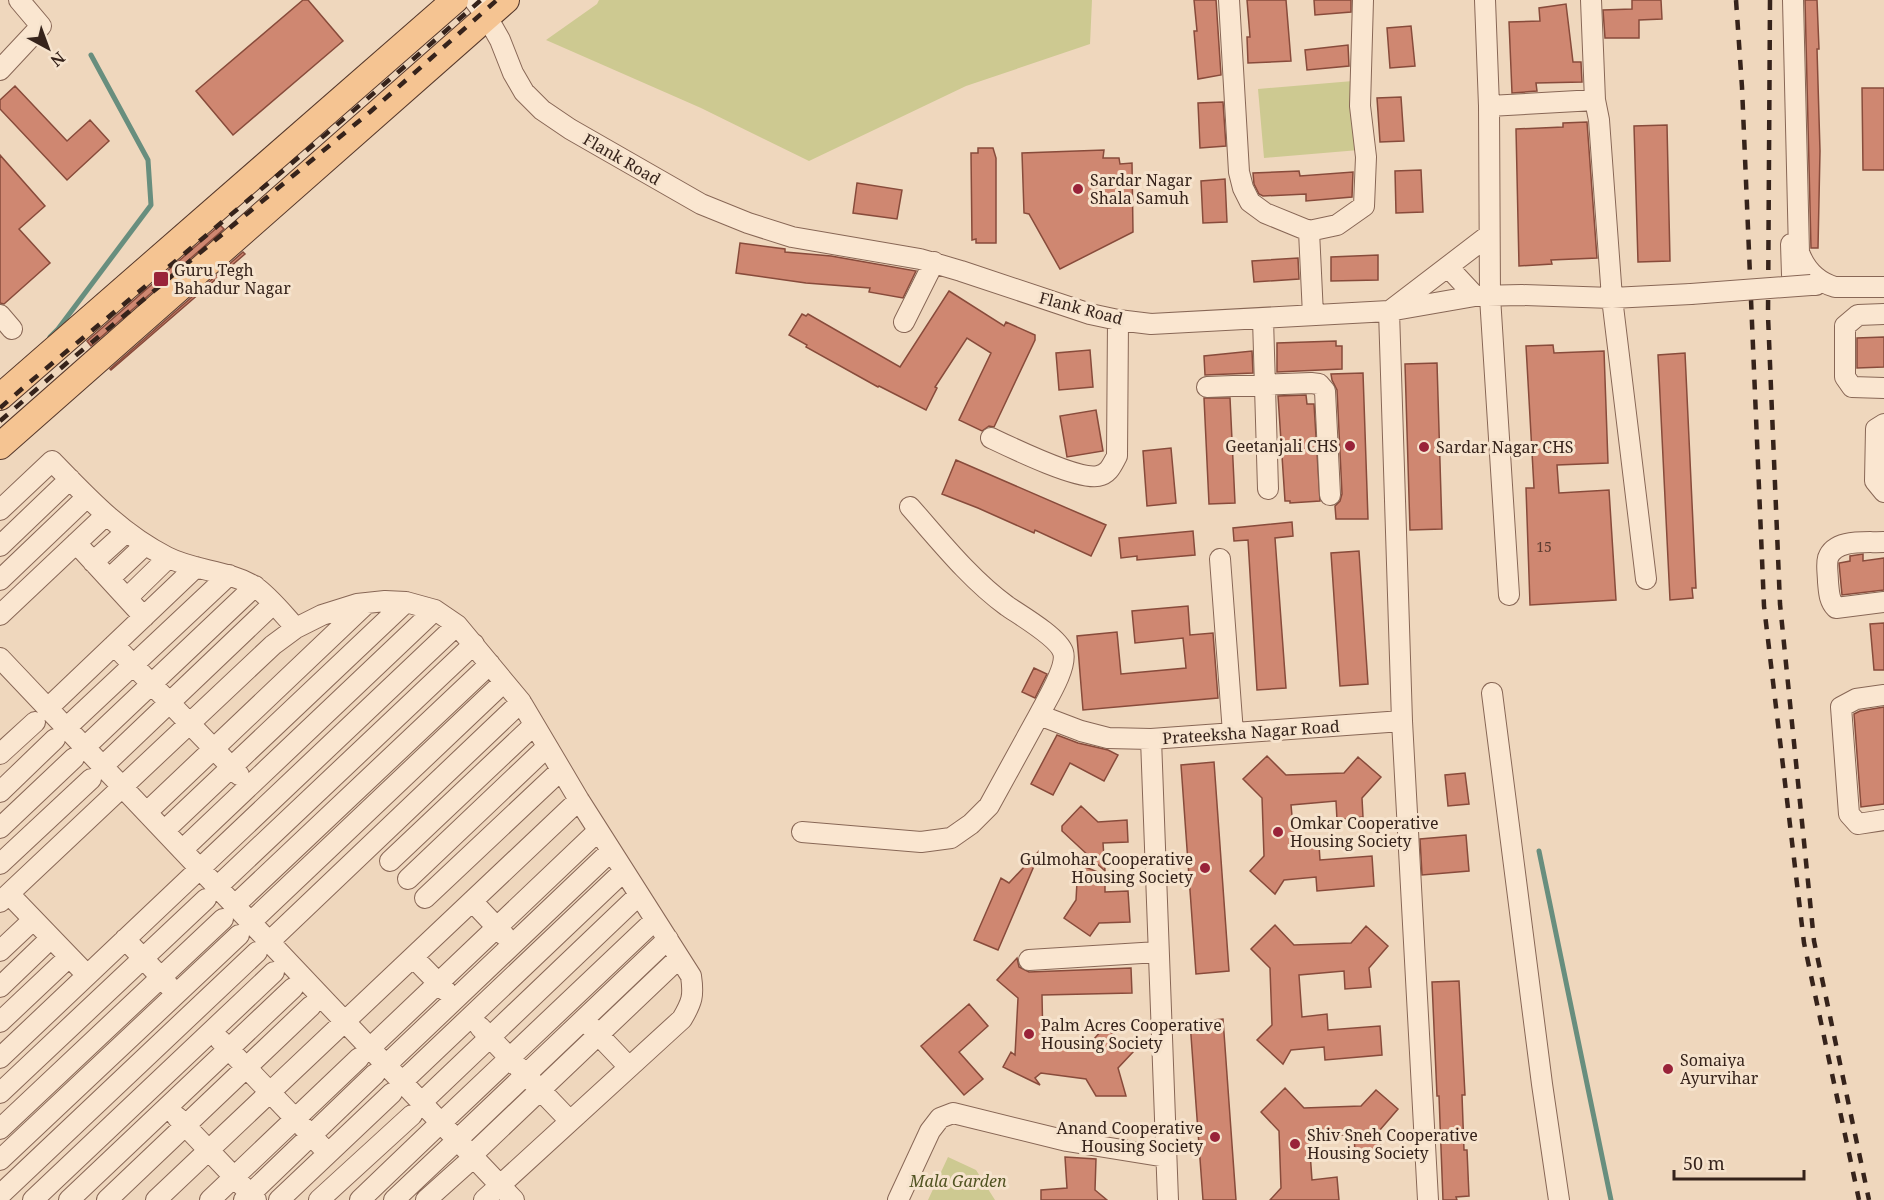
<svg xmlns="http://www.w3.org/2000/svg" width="1884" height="1200" font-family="'Noto Serif',serif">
<rect width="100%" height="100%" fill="#efd7bd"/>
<path fill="#cdc991" d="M599 0H1092L1090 44 966 86 809 161 701 108 546 40 597 4Z
M1353 81 1359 150 1264 158 1258 89Z
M948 1157 976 1170 995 1200H928Z"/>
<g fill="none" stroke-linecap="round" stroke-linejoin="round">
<path stroke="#688e7e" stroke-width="5" d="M50 337 58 329 151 205 148 160 91 55
M1539 851 1611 1200"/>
</g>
<path fill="#cf8771" stroke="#884b3b" stroke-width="1.5" d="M303 0H308L343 41 233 135 196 91Z
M1194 0H1216L1221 75 1198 79 1194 31H1197Z
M1247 0H1286L1291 61 1248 63 1247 37H1250Z
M1314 0H1351V12L1315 15Z
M1632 0H1661L1662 19 1639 20V38H1605L1603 10 1632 9Z
M1805 0H1817L1819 49H1817L1820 151 1818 248H1811Z
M1566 4 1573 62H1581L1582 82 1536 83 1537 91 1512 93 1509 22 1540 21 1539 8Z
M1411 26 1415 66 1390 68 1387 28Z
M1348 45 1349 66 1307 70 1305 50Z
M15 86 67 141 90 120 109 141 67 180 0 109V100Z
M1862 88H1884V170H1863Z
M1401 97 1404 141 1380 142 1377 98Z
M1223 102 1226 146 1200 148 1198 103Z
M1587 122 1597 258 1551 260 1552 264 1519 266 1516 129 1563 127V123Z
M1667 125 1670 261 1638 262 1634 126Z
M978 148H993L996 158V243H976V239L972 240 971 153H978Z
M1104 150 1103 158H1119L1120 164 1132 163 1133 232 1060 269 1029 214 1024 213 1022 153Z
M0 155 45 206 19 229 50 263 4 304 0 303Z
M1421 170 1423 212 1396 213 1395 171Z
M1299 171 1300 176 1353 172 1352 197 1306 201V194L1263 196 1259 194 1254 184 1253 173Z
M1225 179 1227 222 1203 223 1201 181Z
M857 183 902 190 897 219 853 213Z
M220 225 224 229 91 346 87 341Z
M740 243 785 249V252L831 256 916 271 903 298 869 292 870 288 806 283 736 273Z
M243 252 245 254 111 370 110 369Z
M1378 255V280L1331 281V257Z
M1298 258 1299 279 1254 282 1252 261Z
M949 291 1004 326 1006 322 1035 335V340L994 427 989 426 982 431 959 420 991 353 967 338 935 387 937 388 926 410 879 386 878 387 806 347 807 345 789 335 802 314 806 316 808 314 900 367Z
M1884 337V367L1857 368V338Z
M1336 341V346H1342V369L1277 372V343Z
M1553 345 1554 353 1604 351 1608 463 1557 465 1559 493 1609 490 1616 600 1530 605 1526 488H1534L1526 346Z
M1090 350 1093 387 1059 390 1056 353Z
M1252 351 1253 373 1205 375 1204 356Z
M1685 353 1696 588H1692L1693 598 1670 600 1658 355Z
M1437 363 1442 529 1410 530 1405 364Z
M1363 373 1368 519H1336L1335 506 1340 501 1342 494 1337 390 1332 380 1331 374Z
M1306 395 1307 404H1314L1320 501 1290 503V501H1285L1278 396Z
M1204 398H1230L1235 503 1209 504Z
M1096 410 1103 451 1067 457 1060 416Z
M1171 448 1176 503 1147 506 1143 451Z
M956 460 1106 525 1091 556 1035 530 1034 533 978 508 942 494Z
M1292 522 1293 536 1275 538 1286 688 1257 690 1248 540 1234 541 1233 528Z
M1193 531 1195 555 1137 560V556L1121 558 1119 538Z
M1359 551 1368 684 1340 686 1331 553Z
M1863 554V561L1884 558V590L1842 595 1839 563 1850 561V556Z
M1188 606 1190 635 1213 633 1218 698 1083 710 1077 636 1117 632 1121 674 1186 668 1183 638 1135 643 1132 611Z
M1884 623V670H1874L1870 624Z
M1034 668 1047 674 1035 698 1022 692Z
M1884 707V804L1861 807 1854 714 1860 711Z
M1057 735 1078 743 1108 750 1118 755 1104 781 1070 763 1053 795 1031 784Z
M1267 756 1286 775 1344 773 1358 757 1381 777 1362 798 1363 817 1337 820 1336 801 1291 805 1295 847 1319 845 1320 860 1372 856 1374 886 1317 891 1316 877 1284 880 1275 894 1250 871 1264 856 1262 798 1243 779Z
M1214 762 1229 971 1196 974 1181 765Z
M1465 773 1469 804 1448 806 1445 775Z
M1081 806 1098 822 1127 820 1128 842 1103 843 1105 871 1062 831V826Z
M1466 835 1469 871 1422 875 1420 839Z
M1039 851 1040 852 998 950 974 940 1001 878 1009 883Z
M1078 864 1105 875V892L1128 891 1130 922 1099 923 1090 936 1064 918 1076 900Z
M1275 925 1294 945 1351 943 1366 926 1388 946 1369 968 1371 987 1345 989 1344 971 1299 975 1302 1017 1327 1014 1328 1030 1380 1026 1382 1055 1325 1060 1324 1047 1291 1050 1283 1064 1257 1040 1272 1025 1270 968 1251 949Z
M1017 958 1019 967 1029 972 1131 968 1132 993 1042 995 1043 1043 1091 1042 1105 1027 1133 1052 1118 1068 1126 1096H1096L1086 1079 1041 1073 1035 1078 1040 1085 1003 1067 1011 1052 1015 1055 1018 998 997 980Z
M1459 981 1465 1095H1462L1464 1150H1467L1469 1196 1456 1197 1457 1200H1443L1439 1096H1437L1432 982Z
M969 1004 988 1026 959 1052 983 1079 964 1095 921 1046Z
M1223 1019 1236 1200H1203L1190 1022Z
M1285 1088 1304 1108 1361 1106 1376 1090 1398 1109 1379 1131 1381 1150 1355 1152 1354 1134 1309 1138 1312 1180 1337 1177 1339 1200H1270L1281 1188 1279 1131 1261 1112Z
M1065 1157 1096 1159 1095 1190 1107 1200H1041V1190L1067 1188Z"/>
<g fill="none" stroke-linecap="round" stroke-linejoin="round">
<defs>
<path id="minor" d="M474 0 487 17 500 40 513 73 524 92 542 110 570 129 701 204 748 223 792 237 920 259 961 271 1090 314 1118 320 1151 324 1389 311 1475 296 1522 295 1612 298 1691 294
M1229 0 1239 172 1243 188 1250 202 1265 213 1309 231 1337 225 1364 206 1366 157 1360 106 1363 0
M1485 0 1489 106 1490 297 1509 595
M1793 0 1799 252C1805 269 1818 282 1835 287H1884
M0 70 41 26 19 0
M1595 100 1599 120 1612 298 1646 579
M1489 106 1595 100 1591 0
M1309 231 1313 315
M1791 244 1792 275H1804L1811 285H1816
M1448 267 1475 296
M1391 310 1489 235
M1884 314 1858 315 1845 326V377L1852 387 1884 388
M0 315 12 329
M1263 319 1268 489
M904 322 934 262
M1207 387 1311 383 1319 384 1325 391 1330 495
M1884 424 1876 429 1875 481 1884 492
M991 438C1012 448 1078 480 1098 476 1109 474 1112 465 1117 456L1118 320
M910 507C940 541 970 579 1007 606 1020 615 1058 637 1063 652 1068 667 1046 701 1039 715
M0 510 52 461C87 497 121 534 167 557 194 571 227 570 254 586 268 595 284 615 296 628
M1884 542C1867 543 1835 538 1828 558 1826 565 1828 574 1828 582 1829 592 1829 601 1836 608L1884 602
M76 543 144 617
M0 546 70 479
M1220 559 1233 733
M93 562 126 532
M109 579 145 545
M0 580 87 497
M127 598 168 558
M0 615 106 515
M114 645 239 775
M0 658 514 1200
M1492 693 1542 1084 1559 1200
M1884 695 1856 699 1841 707 1849 814 1858 824 1884 820
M48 708 196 567
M1402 721 1428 1200
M66 728 229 575
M85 747 255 586
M0 754 35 722
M103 766 273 604
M0 792 55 739
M147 812 367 603
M0 828 74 758
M164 831 406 602
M802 832 921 842 951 838 971 824 989 806 1039 715 1081 731 1108 738 1151 739
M182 850 435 610
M390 861 534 725
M0 864 91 779
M408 879 547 747
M217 887 474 644
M9 894 87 975
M425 898 561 770
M472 901 505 936
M0 902 273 645 296 628 322 615 357 604 385 601 406 602 435 610 457 625 521 702 579 800 691 976C694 996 692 1002 682 1019L484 1200
M235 905 490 664
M251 922 504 682
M125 939 169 986
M270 941 521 702
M0 951 33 920
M413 957 446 991
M1029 960 1158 952
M0 987 51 938
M0 1022 69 957
M589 1025 629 1067
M480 1027 570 1121
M220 1040 328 1153
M370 1048 598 831
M0 1058 457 625
M386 1065 611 851
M402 1082 624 871
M0 1093 206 899
M422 1102 639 895
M177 1117 256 1200
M441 1123 655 920
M0 1129 223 919
M457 1140 668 939
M472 1155 679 958
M0 1160 239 935
M0 1195 257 952
M33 1200 274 972
M69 1200 293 988
M107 1200 311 1006
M156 1200 579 800
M210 1200 359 1058
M244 1200 375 1074
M279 1200 392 1093
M319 1200 412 1115
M360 1200 433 1130
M394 1200 450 1147
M426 1200 465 1165
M898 1200 930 1131 940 1118 953 1113 1067 1141 1166 1157
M1168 1200 1151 739 1402 721 1389 311"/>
<path id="major" d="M0 397 455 0
M0 446 506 0"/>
</defs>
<use href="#minor" stroke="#886756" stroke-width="22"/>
<use href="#major" stroke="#55372a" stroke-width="28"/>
<use href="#minor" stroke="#fae6d0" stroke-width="20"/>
<use href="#major" stroke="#f5c492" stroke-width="26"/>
<path stroke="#36231b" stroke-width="4.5" stroke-dasharray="10 10" stroke-linecap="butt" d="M1736 0 1742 87 1764 606 1804 943 1859 1200
M1770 0 1768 316 1780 604 1814 941 1869 1200
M0 408C52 362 107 319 160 274 268 184 375 93 481 0
M0 421 68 362 370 112 497 0"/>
<defs>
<path id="minor-bridge" d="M1691 294 1811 285"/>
</defs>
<use href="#minor-bridge" stroke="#886756" stroke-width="22" stroke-linecap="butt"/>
<use href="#minor-bridge" stroke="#fae6d0" stroke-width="20"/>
</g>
<g fill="#992339" stroke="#f6e3cd" stroke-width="2">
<circle cx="1078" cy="189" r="6"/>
<rect x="153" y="271" width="16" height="16" rx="3"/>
<circle cx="1350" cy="446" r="6"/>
<circle cx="1424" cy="447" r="6"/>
<circle cx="1278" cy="832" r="6"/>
<circle cx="1205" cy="868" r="6"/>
<circle cx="1029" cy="1034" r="6"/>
<circle cx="1668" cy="1069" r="6"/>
<circle cx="1215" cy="1137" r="6"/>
<circle cx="1295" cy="1144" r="6"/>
</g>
<g text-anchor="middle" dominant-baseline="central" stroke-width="6" stroke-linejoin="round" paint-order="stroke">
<g font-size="14" fill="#5c3c30">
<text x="1544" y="546">15</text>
</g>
<g font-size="16" fill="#36231b" stroke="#f6e3cd">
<text transform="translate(622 159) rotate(30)">Flank Road</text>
<text transform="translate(1081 308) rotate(15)">Flank Road</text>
<text transform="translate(1251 732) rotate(-4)">Prateeksha Nagar Road</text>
</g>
<g font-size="16" fill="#36231b" stroke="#f6e3cd" text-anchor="start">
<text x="1090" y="180">Sardar Nagar<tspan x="1090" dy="18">Shala Samuh</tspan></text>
<text x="174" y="270">Guru Tegh<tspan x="174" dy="18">Bahadur Nagar</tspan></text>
<text x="1338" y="446" text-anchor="end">Geetanjali CHS</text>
<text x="1436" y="447">Sardar Nagar CHS</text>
<text x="1290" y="823">Omkar Cooperative<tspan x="1290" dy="18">Housing Society</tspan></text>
<text x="1193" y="859" text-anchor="end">Gulmohar Cooperative<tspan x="1193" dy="18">Housing Society</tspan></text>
<text x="1041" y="1025">Palm Acres Cooperative<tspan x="1041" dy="18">Housing Society</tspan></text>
<text x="1680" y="1060">Somaiya<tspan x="1680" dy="18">Ayurvihar</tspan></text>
<text x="1203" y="1128" text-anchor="end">Anand Cooperative<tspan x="1203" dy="18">Housing Society</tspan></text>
<text x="1307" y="1135">Shiv Sneh Cooperative<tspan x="1307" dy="18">Housing Society</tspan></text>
</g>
<g font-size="16" font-style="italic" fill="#505321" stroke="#f6e3cd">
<text x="958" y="1181">Mala Garden</text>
</g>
</g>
<g transform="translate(48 48) rotate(139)" stroke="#f6e3cd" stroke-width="4.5" paint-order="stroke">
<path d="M0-4.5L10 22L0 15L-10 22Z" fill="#36231b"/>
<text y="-9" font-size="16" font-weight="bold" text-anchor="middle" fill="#36231b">N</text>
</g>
<path d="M1674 1170v9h130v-9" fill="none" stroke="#36231b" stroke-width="3"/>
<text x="1683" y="1170" font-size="18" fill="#36231b" stroke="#f6e3cd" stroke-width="4.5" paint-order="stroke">50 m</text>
</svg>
